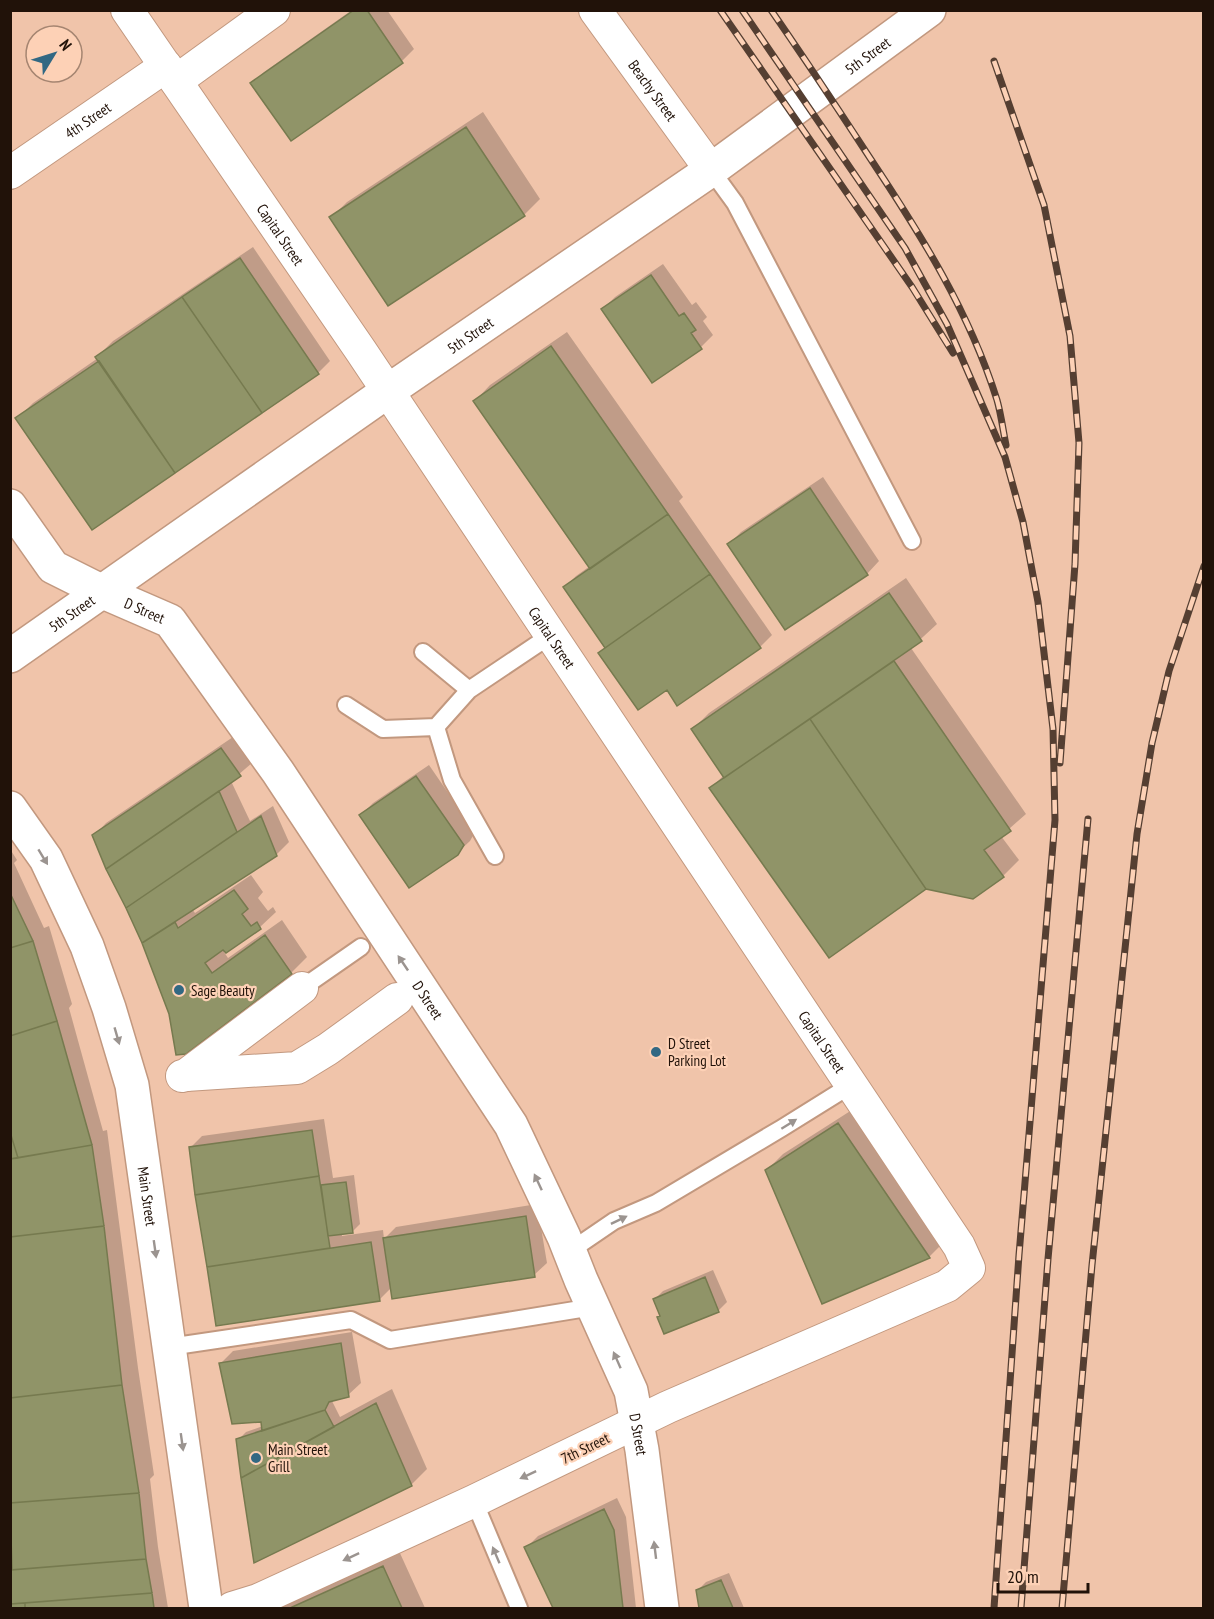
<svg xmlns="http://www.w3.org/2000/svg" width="1214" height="1619" font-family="'PT Sans Narrow',sans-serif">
<rect width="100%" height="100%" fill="#f0c4aa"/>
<path fill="#0003" d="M352 10H387L414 49 402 61 291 139 252 84 264 72Z
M483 112 540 199 524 215 331 218 347 202Z
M253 247 330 361 318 373 17 419 33 403 98 358 97 357 113 341Z
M663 264 692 305 696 302 707 317 703 321 713 335 701 347 603 309 615 297Z
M567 332 683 497 679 501 772 635 760 647 667 688 599 653 606 647 564 588 576 576 590 566 475 401 490 385Z
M823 477 879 561 867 574 786 628 729 544 741 532Z
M906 578 937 624 911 648 1026 814 1001 836 1019 860 1003 876 711 788 724 775 693 729 709 713Z
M233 737 252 763 231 781 250 821 273 806 289 842 276 855 192 909 195 913 251 875 263 892 258 898 268 911 273 907 276 912 260 927 224 952 228 958 282 920 307 957 291 973 186 1053 144 943 94 836 106 823Z
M429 765 475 832 470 841 457 853 361 815 373 803Z
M10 849 17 860 14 863 44 928 49 926 72 1004 69 1008 103 1131 107 1130 138 1368 154 1475 150 1479 158 1547 168 1608H10Z
M855 1108 945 1241 929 1257 823 1302 767 1170 783 1154Z
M324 1119 333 1178 354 1175 360 1224 352 1232 342 1233V1236L383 1230 384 1239 396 1227 537 1204 547 1263 534 1275 392 1287 379 1300 217 1325 190 1148 202 1136Z
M713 1270 727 1302 719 1310 665 1332 655 1299 663 1291Z
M352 1332 361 1383 348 1395 332 1401 340 1417 392 1389 427 1469 411 1485 238 1440 246 1432 263 1426 262 1420 221 1363 233 1351Z
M617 1498 626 1517 636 1608H554L526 1548 538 1536Z
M399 1551 425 1608H275Z
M729 1573 744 1608H700L698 1590 706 1582Z"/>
<path fill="#909468" stroke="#767a4f" stroke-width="1.5" d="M354 10H367L403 63 291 141 250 83Z
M466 127 525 216 388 306 329 217Z
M240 258 319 374 262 413 182 297Z
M651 275 679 316 684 313 696 330 691 333 702 349 652 383 601 309Z
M182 297 262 413 175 473 95 357Z
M551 346 668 514 590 569 473 401Z
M99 361 175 473 92 530 15 418Z
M810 488 868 575 785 630 727 544Z
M668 514 710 574 605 648 563 587Z
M710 574 761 648 677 706 667 690 638 710 598 653Z
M889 593 922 641 724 778 691 729Z
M894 661 1011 831 984 850 1004 877 973 899 926 889 810 719Z
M810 719 926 889 829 958 709 788Z
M221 748 241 776 106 869 92 835Z
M416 776 464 845 458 855 409 888 359 815Z
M219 791 237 832 126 908 106 869Z
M261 816 277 856 142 943 126 908Z
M234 890 248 909 242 914 251 926 257 922 261 929 226 953 223 950 205 963 212 973 265 935 292 974 186 1054 176 1055 169 1014 142 943 175 922 178 928Z
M10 893 33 941 10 948Z
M33 941 57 1021 10 1036V948Z
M57 1021 92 1145 18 1158 10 1132V1036Z
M838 1123 930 1258 822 1304 765 1170Z
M312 1130 319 1176 195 1195 189 1147Z
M10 1132 18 1158 10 1159Z
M92 1145 104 1226 10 1237V1159Z
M319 1176 330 1248 207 1267 195 1195Z
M346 1182 353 1233 328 1236 321 1185Z
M526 1216 535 1277 392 1299 383 1238Z
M104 1226 122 1385 10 1398V1237Z
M371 1242 380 1301 216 1326 207 1267Z
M705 1277 719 1312 664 1334 657 1317 660 1316 653 1299Z
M341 1343 349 1397 329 1402 325 1410 262 1431 261 1422 232 1424 219 1363Z
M122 1385 139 1493 10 1503V1398Z
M376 1403 412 1486 254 1563 241 1478Z
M325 1410 334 1427 241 1478 236 1439Z
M139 1493 146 1559 12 1570 10 1503Z
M604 1509 614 1530 623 1608H553L524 1547Z
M146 1559 152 1593 10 1604V1570Z
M383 1566 402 1608H290Z
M721 1580 733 1608H699L696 1590Z
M152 1593 154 1608H25V1603Z
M25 1603V1608H10V1604Z"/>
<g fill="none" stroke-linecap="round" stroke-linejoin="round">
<defs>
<path id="lane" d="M711 170 735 203 912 541
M423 652 469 690
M346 705 383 729 436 727
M495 856 452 780 436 727 469 690 551 635
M302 988 361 947
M570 1251 614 1221 656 1203 782 1128 851 1085
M169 1347 351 1320 390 1340 593 1307
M474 1501 519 1608"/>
<g id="street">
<path id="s1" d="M127 10 361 351 959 1246 969 1268 947 1286 668 1407 474 1501 258 1600 232 1608"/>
<path id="s2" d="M595 10 711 170"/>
<path d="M176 81 274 10"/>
<path id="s3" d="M10 173 166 66"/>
<path d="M186 1075 297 1068 328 1049 397 999"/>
<path d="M182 1076 186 1075 302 988"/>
</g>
<g id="secondary">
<path id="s4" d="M10 506 53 567 101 591 170 621 278 772 511 1125 564 1237 581 1280 631 1391 642 1450 662 1608"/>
<path id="s5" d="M10 656 388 391 711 170 929 10"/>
<path id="s6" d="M10 808 46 859 87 946 109 1008 132 1085 206 1608"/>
</g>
</defs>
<use href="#lane" stroke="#c2987f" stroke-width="20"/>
<use href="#street" stroke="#c2987f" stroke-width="34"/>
<use href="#secondary" stroke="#c2987f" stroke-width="36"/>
<use href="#lane" stroke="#fff" stroke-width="16"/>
<use href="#street" stroke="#fff" stroke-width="32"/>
<use href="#secondary" stroke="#fff" stroke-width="33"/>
<defs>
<path id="rail" d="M720 10 912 287 953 353
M742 10 905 248 947 324 1005 457 1023 522 1038 602 1053 729 1055 820 1019 1255 994 1608
M771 10C805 59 838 109 870 158 921 235 969 311 997 400 1001 414 1003 430 1006 445
M994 61 1044 205 1070 336 1079 443 1075 564 1060 763
M1021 1608 1048 1259 1088 819
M1062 1608 1092 1265 1137 834 1152 743 1169 671 1204 566"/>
</defs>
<use href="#rail" stroke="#553f32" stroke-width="7"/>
<use href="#rail" stroke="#fdd1b6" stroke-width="4.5" stroke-dasharray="14" stroke-linecap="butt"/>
</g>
<defs><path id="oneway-solid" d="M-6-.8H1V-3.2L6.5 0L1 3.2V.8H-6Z" transform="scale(1.5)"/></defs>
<g fill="#9b9490">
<use href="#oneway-solid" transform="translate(43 857) rotate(59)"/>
<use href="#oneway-solid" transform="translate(403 963) rotate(-124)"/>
<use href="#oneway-solid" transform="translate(117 1036) rotate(74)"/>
<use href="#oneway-solid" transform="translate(789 1124) rotate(-32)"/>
<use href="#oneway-solid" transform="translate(538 1182) rotate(-115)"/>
<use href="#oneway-solid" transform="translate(619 1220) rotate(-26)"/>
<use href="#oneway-solid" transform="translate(155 1249) rotate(82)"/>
<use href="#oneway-solid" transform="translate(617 1360) rotate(-114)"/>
<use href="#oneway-solid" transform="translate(182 1442) rotate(82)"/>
<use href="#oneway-solid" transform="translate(528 1475) rotate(155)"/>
<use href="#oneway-solid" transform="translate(655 1550) rotate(-97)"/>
<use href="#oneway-solid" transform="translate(496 1555) rotate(-113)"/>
<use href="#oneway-solid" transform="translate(351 1557) rotate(155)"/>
</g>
<g fill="#326883" stroke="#fdd1b6" stroke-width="2">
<circle cx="179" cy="990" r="6"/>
<circle cx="656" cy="1052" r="6"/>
<circle cx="256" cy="1458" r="6"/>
</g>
<g text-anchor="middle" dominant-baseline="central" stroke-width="4.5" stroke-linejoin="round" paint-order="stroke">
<g font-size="15" fill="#211209" stroke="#fdd1b6">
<text stroke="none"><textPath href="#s5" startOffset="1047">5th Street</textPath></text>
<text stroke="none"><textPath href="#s2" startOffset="99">Beachy Street</textPath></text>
<text stroke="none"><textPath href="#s3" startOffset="94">4th Street</textPath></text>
<text stroke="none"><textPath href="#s1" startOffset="272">Capital Street</textPath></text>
<text stroke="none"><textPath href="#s5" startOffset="561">5th Street</textPath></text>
<text stroke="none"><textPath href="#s4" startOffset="176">D Street</textPath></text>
<text stroke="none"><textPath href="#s5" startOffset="75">5th Street</textPath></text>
<text stroke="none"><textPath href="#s1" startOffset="758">Capital Street</textPath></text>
<text stroke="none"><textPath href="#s4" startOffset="662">D Street</textPath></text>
<text stroke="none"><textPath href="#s1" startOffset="1244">Capital Street</textPath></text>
<text stroke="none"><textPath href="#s6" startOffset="417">Main Street</textPath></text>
<text stroke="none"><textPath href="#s4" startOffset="1148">D Street</textPath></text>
<text transform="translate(585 1448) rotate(-26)">7th Street</text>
</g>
<g font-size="15" fill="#211209" stroke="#fdd1b6" text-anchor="start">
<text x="191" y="990">Sage Beauty</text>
<text x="668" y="1043">D Street<tspan x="668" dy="17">Parking Lot</tspan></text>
<text x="268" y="1449">Main Street<tspan x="268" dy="17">Grill</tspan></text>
</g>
</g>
<rect width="1214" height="1619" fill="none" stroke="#211209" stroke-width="24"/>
<g transform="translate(54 54) rotate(52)"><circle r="28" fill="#fdd1b6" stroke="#a58571" stroke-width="1.5"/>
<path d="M0-4.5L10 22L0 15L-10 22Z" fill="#326883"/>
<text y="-9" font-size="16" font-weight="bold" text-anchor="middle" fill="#211209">N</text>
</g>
<path d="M998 1583v9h90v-9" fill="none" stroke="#211209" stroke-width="3"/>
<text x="1007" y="1583" font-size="18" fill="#211209" stroke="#fdd1b6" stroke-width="4.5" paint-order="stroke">20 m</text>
</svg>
